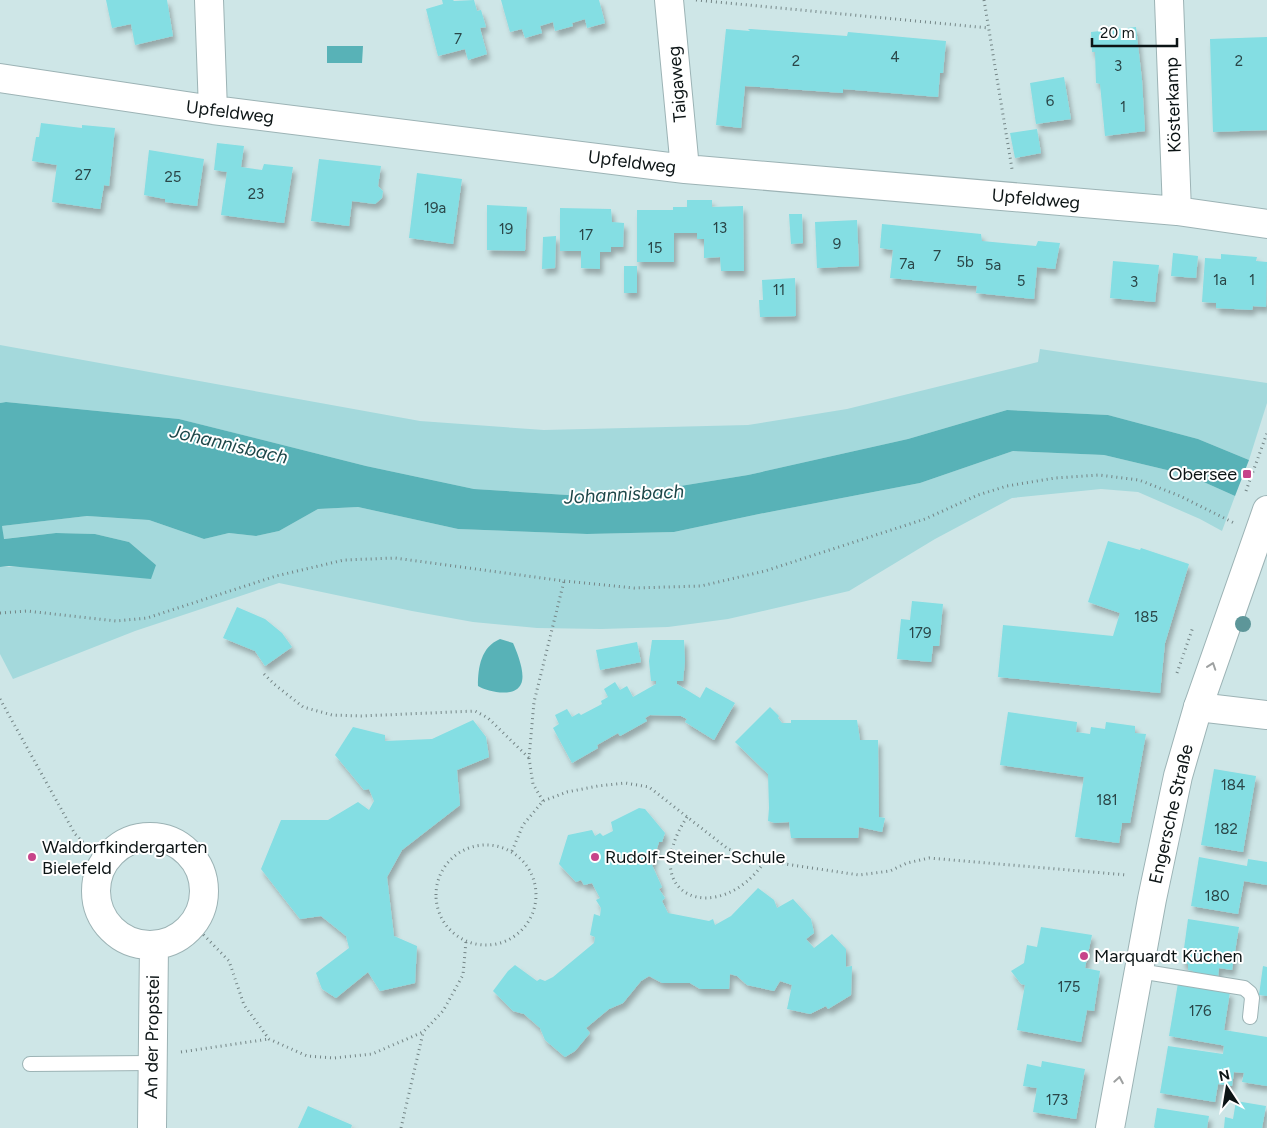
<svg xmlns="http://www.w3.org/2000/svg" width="1267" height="1128" font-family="Figtree,sans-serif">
<defs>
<filter id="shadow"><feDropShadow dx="3" dy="5.5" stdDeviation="2.5" flood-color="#0004"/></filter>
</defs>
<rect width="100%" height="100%" fill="#cee6e7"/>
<path fill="#a4d9dc" d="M0 345 420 421 544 430 748 425 847 409 1038 362 1040 349 1267 383V403L1249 460 1198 439 1108 415 1007 410 908 439 748 475 668 488 583 496 474 489 366 466 179 419 6 402 0 403Z
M1013 451 1104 455 1188 475 1235 496 1222 531 1200 519 1138 492 1101 489 1012 498 935 539 849 591 728 619 668 627 601 629 537 628 473 622 412 611 279 583 135 631 13 679 0 654V567L156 565 129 542 95 534 56 533 3 539 2 526 87 516 149 520 204 539 229 533 256 536 279 531 318 509 358 507 458 529 587 534 674 532 759 514 920 483Z"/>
<path fill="#58b2b7" d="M327 46H363L362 63H327Z
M6 402 179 419 366 466 474 489 583 496 668 488 748 475 908 439 1007 410 1108 415 1198 439 1249 460 1235 496 1188 475 1104 455 1013 451 920 483 759 514 674 532 587 534 458 529 358 507 318 509 279 531 256 536 229 533 204 539 149 520 87 516 2 526 4 539 56 533 95 534 129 542 156 565 151 579 9 566 0 567V403Z
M500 639 513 643C517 652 526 674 521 684 515 698 488 692 478 686 478 667 481 647 500 639Z"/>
<path fill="#84dee3" filter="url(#shadow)" d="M106 0H167L173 36 135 45 131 24 112 28Z
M442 0H453L454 1 474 0 477 11 481 10 486 27 480 28 487 54 468 60 465 49 438 56 426 9 443 4Z
M501 0H599L605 23 587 28 585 19 572 23 573 26 555 31 553 22 540 26 542 33 525 38 522 29 510 32Z
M1136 27 1142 80 1145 131 1105 136 1100 84 1096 83 1095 52H1092L1091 32Z
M726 29 750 31 748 29H751L847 36 848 32 946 41 943 73H940L938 97 843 89V93L745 86 741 128 716 125Z
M1267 37V130L1213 132 1210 39Z
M1064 77 1071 119 1036 124 1030 83Z
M41 123 82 128V125L115 128 109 186 104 185 100 209 52 202 57 165 32 161 36 137H39Z
M1037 129 1041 153 1015 158 1010 133Z
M217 143 244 146 241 167 262 170 264 164 293 167 284 223 221 215 227 172 214 170Z
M149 150 204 159 197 206 165 202V199L144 195Z
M319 159 381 166 378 186 383 191 382 198 375 204 352 201 349 226 311 221Z
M417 173 462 179 453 244 409 238Z
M687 200H712V207L743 206 744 271H721L720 257 704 258V239H697V233H674V262H637V210H673V207H687Z
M487 205 527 207 525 251 487 250Z
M560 208 611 209 612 222 624 223 623 247H611V252H600V269L581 268V251H560Z
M789 214H802L803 243 791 244Z
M857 220 859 266 817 268 815 222Z
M882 224 981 234 982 241 1036 246 1038 241 1060 243 1055 269 1037 267 1034 299 976 293 977 286 890 278 893 250 880 248Z
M556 236 555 268 542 269 543 237Z
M1173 253 1198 256 1196 278 1171 276Z
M1221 254 1257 257 1256 261 1267 262 1266 307 1253 306 1252 310 1216 308V303L1202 302 1205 258 1221 259Z
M1113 261 1159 265 1155 302 1110 298Z
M624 266H637V293H624Z
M795 278 796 316 760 317 759 300H763L762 280Z
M1108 541 1140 550 1141 548 1189 564 1165 643 1160 693 998 677 1003 625 1113 636 1120 613 1088 602Z
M912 601 943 604 939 646H933L931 662 897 659 901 619 910 620Z
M237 607 265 619 282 633 292 647 265 666 255 651 223 638Z
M652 640H684L685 661 683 681H677V684L700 698 706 687 735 703 714 740 685 722 687 719 681 716 650 715 645 718 647 721 620 736 618 733 597 745 598 748 572 763 553 728 559 724 555 715 567 709 572 717 579 713 581 715 602 704 601 701 608 697 604 689 615 682 620 690 627 686 633 697 656 684V681H651L649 661Z
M637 642 641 662 600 670 596 650Z
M770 707 779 716 778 718 782 723H791V720H857L860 740H878L879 817 885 818 882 832 859 827 858 838H791L789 822 775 823 768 821 769 808 768 774 735 742Z
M1008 712 1077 722 1076 732 1090 734 1091 727 1105 729 1106 722 1135 726V733L1146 734 1130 823H1122L1119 843 1075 837 1084 777 1000 765Z
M473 720 486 737 489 757 457 770 460 805 402 850 387 877 394 936 417 946 415 983 380 991 368 972 336 998 322 989 316 973 349 948 346 936 321 916 300 919 261 869 281 820H328L358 802 369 810 374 801 369 789 364 790 335 755 353 727 385 735V741L432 739Z
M1214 769 1256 776 1243 852 1201 845Z
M639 808 645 809 665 833 662 842H659L652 865 662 887 659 889 665 898 662 901 668 913 709 921 713 919 715 925 731 916 758 888 774 900 777 908 793 899 811 919 814 933 806 939 814 948 832 934 846 949V967L852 966 851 995 828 1009 826 1006 810 1014 787 1009 792 985 780 981 774 991 747 985 737 976 730 974 729 989H700L690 983H662L649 976 641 981 623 1003 609 1009 586 1028 590 1033 575 1051 565 1057 545 1040 540 1028 524 1014 513 1011 493 991 508 971 515 965 537 981 540 979 545 981 553 977 594 943 595 937 590 935 594 914 600 916 601 908 596 900 600 898 592 883 584 885 581 880 576 882 559 864 568 835 592 830 595 836 600 833 603 836 613 831 611 822Z
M1199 857 1247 866 1248 859 1267 862V885L1244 881 1238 914 1191 906Z
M1188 919 1239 927 1232 970 1219 968 1218 978 1192 975 1193 971 1188 970V964L1182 963Z
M1041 927 1092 935 1085 968 1100 971 1094 1011 1087 1010 1081 1042 1017 1030 1025 985 1021 984 1011 971 1024 963 1027 945 1037 947Z
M1263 966 1267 967V996L1259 995Z
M1178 983 1230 992 1224 1030 1267 1037V1086L1242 1082 1244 1073 1234 1072 1232 1086 1218 1084 1215 1102 1160 1093 1168 1046 1223 1054 1224 1046 1221 1045 1169 1036Z
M1042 1061 1085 1069 1076 1119 1033 1112 1037 1088 1023 1086 1027 1064 1041 1067Z
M1236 1101 1266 1106 1262 1128H1224L1225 1117 1233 1119Z
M308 1106 352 1125 351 1128H298Z
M1157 1108 1209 1116 1207 1128H1155L1154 1127Z"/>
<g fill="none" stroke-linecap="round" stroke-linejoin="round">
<defs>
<path id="service" d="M1139 971 1244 988 1250 993 1252 998 1250 1017
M30 1064 151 1063"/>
<path id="minor" d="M209 0 213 110
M669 0 685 169
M1169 0 1177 211
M0 78 213 110 685 169 1177 211 1267 224
M1198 707 1267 715
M96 891a54 54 0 1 1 108 0a54 54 0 1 1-108 0Z
M152 1128 154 945"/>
<path id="secondary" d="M1110 1128 1152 899 1178 776 1198 707 1267 510"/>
</defs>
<use href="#service" stroke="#9cb3b5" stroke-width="16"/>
<use href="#minor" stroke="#9cb3b5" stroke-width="30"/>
<use href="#secondary" stroke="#9cb3b5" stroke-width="30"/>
<path stroke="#748586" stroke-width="3" stroke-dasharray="1 4" stroke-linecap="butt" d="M696 0 989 28
M984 0 1012 169
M1246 491 1267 433
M0 613 27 611 116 621 147 618 276 576 344 560 395 558 564 581 634 588 701 586 765 571 925 519 978 495 1007 486 1055 478 1099 475 1139 480 1180 496 1234 523
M1177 673 1193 627
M264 674 274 684 303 707 332 715 361 716 475 711 488 718 529 758
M0 699 75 834 103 863
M543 801 533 784 529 758 534 702 564 581
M687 817C634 898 720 928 765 861
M436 895a50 50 0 1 1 100 0a50 50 0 1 1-100 0Z
M512 851 523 825 543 801 567 792 598 786 625 783 649 787 728 849 765 861 859 875 890 871 907 863 929 858 1127 875
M193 924 229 961 244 1005 269 1039 307 1056 334 1058 372 1054 423 1032 443 1011 463 975 466 941
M181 1052 269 1039
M401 1128 423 1033"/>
<use href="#service" stroke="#fff" stroke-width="14"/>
<use href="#minor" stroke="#fff" stroke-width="28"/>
<use href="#secondary" stroke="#fff" stroke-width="28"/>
</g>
<circle fill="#5d9699" cx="1243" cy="624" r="8"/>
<defs><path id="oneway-chevron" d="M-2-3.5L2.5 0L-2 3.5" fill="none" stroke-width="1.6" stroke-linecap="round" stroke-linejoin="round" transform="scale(1.25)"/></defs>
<g stroke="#9ea1a1">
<use href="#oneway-chevron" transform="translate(1212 666) rotate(-71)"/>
<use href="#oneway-chevron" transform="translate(1119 1080) rotate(-80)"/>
</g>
<g fill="#c7448a" stroke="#fff" stroke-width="2">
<rect x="1242" y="469" width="10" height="10" rx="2.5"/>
<circle cx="32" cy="857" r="5"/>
<circle cx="595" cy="857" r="5"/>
<circle cx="1084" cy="956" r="5"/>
</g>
<g text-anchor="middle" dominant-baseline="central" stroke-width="4" stroke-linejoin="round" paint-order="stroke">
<g font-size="15" fill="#2a4648">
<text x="458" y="39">7</text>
<text x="895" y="57">4</text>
<text x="796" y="61">2</text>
<text x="1239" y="61">2</text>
<text x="1118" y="66">3</text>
<text x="1050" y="101">6</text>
<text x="1123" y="107">1</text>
<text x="83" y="175">27</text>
<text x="173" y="177">25</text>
<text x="256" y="194">23</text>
<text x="435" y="208">19a</text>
<text x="720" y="228">13</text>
<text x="506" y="229">19</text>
<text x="586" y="235">17</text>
<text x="837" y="244">9</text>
<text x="655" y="248">15</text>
<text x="937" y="256">7</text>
<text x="965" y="262">5b</text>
<text x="907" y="264">7a</text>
<text x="993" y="265">5a</text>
<text x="1220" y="280">1a</text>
<text x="1252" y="280">1</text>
<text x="1021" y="281">5</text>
<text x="1134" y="282">3</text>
<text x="779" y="290">11</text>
<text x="1146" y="617">185</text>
<text x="920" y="633">179</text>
<text x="1233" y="785">184</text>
<text x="1107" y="800">181</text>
<text x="1226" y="829">182</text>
<text x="1217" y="896">180</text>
<text x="1069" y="987">175</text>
<text x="1200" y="1011">176</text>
<text x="1057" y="1100">173</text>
</g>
<g font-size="18" fill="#0c1415" stroke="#fff">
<text transform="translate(677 84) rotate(-95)">Taigaweg</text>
<text transform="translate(1173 105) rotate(-92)">Kösterkamp</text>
<text transform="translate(230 112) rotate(7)">Upfeldweg</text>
<text transform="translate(632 162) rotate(7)">Upfeldweg</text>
<text transform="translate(1036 199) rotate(5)">Upfeldweg</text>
<text transform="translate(1171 814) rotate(-77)">Engersche Straße</text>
<text transform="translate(152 1037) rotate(-89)">An der Propstei</text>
</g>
<g font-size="18" fill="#0c1415" stroke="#fff" text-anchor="start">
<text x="1237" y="474" text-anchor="end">Obersee</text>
<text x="42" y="847">Waldorfkindergarten<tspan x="42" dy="21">Bielefeld</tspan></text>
<text x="605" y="857">Rudolf-Steiner-Schule</text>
<text x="1094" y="956">Marquardt Küchen</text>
</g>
<g font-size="19" font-style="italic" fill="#1d4749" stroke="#fff">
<text transform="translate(229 444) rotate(13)">Johannisbach</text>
<text transform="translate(624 494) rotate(-3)">Johannisbach</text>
</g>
</g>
<g transform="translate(1227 1088) rotate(348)" stroke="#ffffff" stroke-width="4" paint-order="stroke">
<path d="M0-4L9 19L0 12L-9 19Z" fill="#0c1415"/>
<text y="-8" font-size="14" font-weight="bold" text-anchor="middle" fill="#0c1415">N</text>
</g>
<path d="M1092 38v8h85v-8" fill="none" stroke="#0c1415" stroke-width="2.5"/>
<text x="1100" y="38" font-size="15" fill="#0c1415" stroke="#ffffff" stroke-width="4" paint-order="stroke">20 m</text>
</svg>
